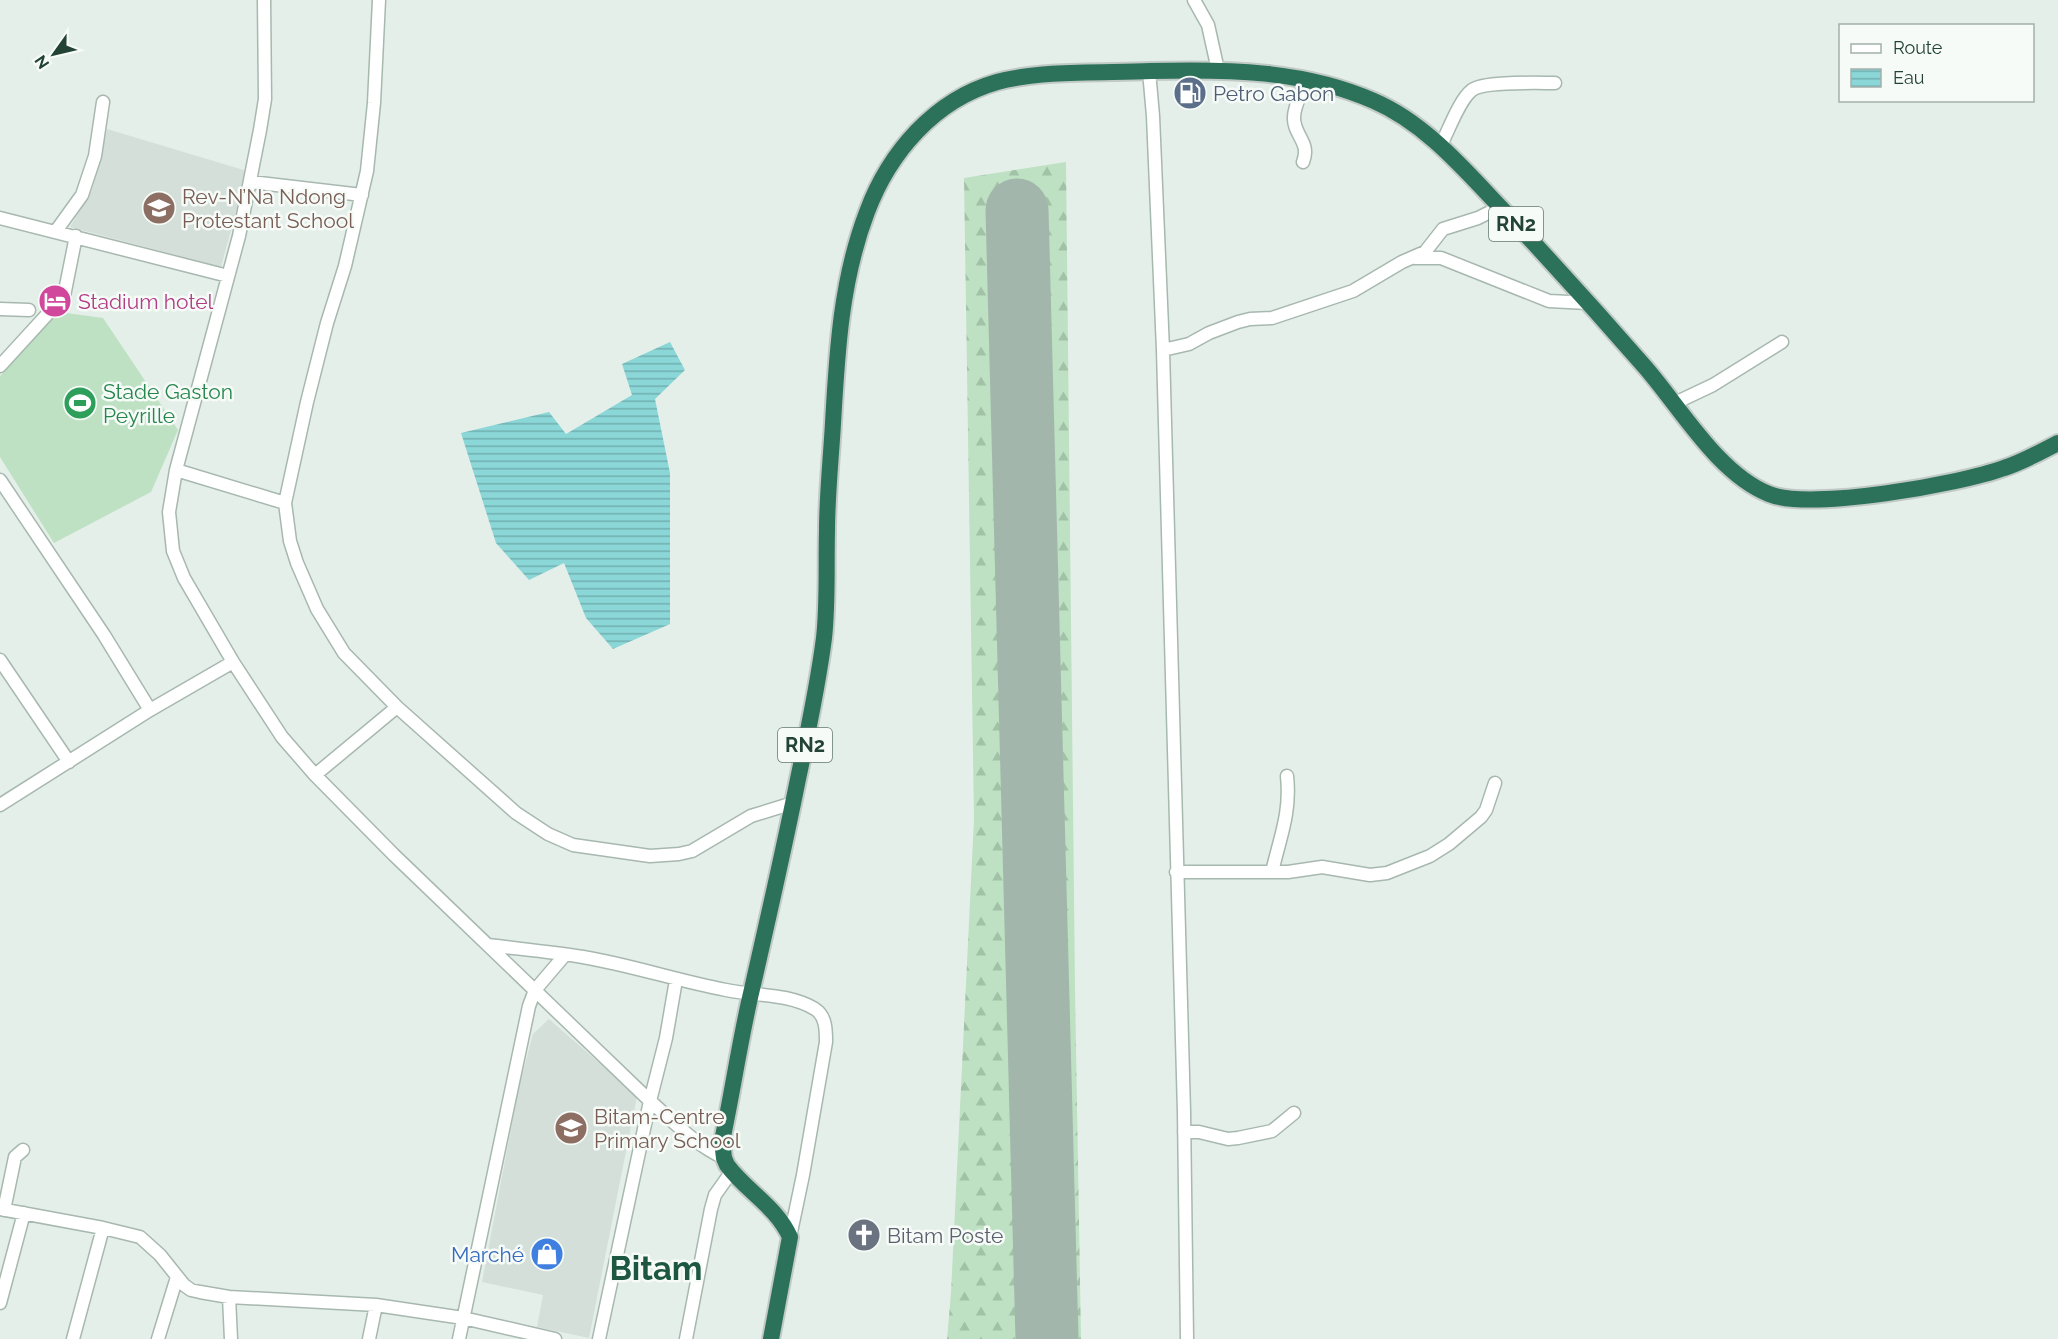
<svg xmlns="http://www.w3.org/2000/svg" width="2058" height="1339" font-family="Raleway,sans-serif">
<defs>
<pattern id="forest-firs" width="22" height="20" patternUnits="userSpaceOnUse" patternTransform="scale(1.5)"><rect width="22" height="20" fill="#bde1c2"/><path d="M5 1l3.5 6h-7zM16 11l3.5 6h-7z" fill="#a2c2a7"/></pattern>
<pattern id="water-rules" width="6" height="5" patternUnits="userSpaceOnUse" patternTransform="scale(1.5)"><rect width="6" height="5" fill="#8bd6d7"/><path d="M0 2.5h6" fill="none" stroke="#71afaf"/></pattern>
</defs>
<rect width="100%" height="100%" fill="#e5efe9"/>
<path fill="#d3dfd8" d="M107 129 247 171 221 267 70 227 92 190Z
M549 1019 637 1096 589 1338 537 1327 543 1295 482 1282 519 1087 533 1034Z"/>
<path fill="url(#forest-firs)" d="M1066 162 1075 988 1081 1339H947L951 1293 974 819 964 178Z"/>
<path fill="#bde1c2" d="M59 312 103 318 178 430 151 492 54 543 0 457V376Z"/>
<path fill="url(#water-rules)" d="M670 342 685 370 655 399 670 473V624L613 649 586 618 564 563 529 580 496 543 461 433 549 412 566 434 632 395 622 364Z"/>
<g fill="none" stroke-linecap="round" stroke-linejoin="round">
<path stroke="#a2b6ac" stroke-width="63" d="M1017 210 1047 1339"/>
<defs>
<path id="minor" d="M264 0 265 99 260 130 239 236 176 470 169 512 173 551 184 578 233 662 282 737 315 775 394 855 650 1101C674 1122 694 1144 724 1158
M379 0 374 103 367 171 345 266 327 323 307 402 285 503 290 541 297 563 317 609 344 653 397 707 516 813 548 834 573 845 650 856 679 854 692 851 751 816 793 803
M1194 0 1208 25 1218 70
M1149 71 1153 116 1163 350 1184 1112 1187 1339
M1440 147C1448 132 1459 100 1472 90 1483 81 1538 83 1555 83
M1303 162C1311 142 1293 135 1294 117 1294 106 1302 92 1306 81
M251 182 362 195
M0 218 228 276
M56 231 82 195 95 156 103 102
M1415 258H1441L1549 301 1588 303
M0 309 29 310
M1163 350 1189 344 1209 333 1238 322 1250 319 1272 318 1353 291 1402 262 1425 252 1443 229 1478 218 1500 207
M0 366 64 296 76 236
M1675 403 1713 385 1782 342
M176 470 285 503
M0 480 104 635 150 710
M0 660 69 762
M315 775 397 707
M0 805 150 710 233 662
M1176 872H1288L1322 867 1370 875 1387 873 1430 856 1449 844 1481 817 1486 810 1495 783
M1272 872C1280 837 1291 813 1287 776
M488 945C520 949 552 952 583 957 631 965 678 981 726 990 755 996 788 993 815 1009 826 1016 826 1030 826 1042L803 1175 790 1237
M1184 1132H1199L1228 1139 1238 1138 1272 1131 1294 1113
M0 1209 103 1228 140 1237 160 1255 184 1285 191 1290 200 1292 229 1297 376 1305 463 1318 555 1339
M4 1210 15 1157 23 1150
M229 1297 231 1339
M0 1303 24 1213
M73 1339 103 1228
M158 1339 177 1277
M369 1339 376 1305
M459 1339 529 1006 535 990 564 956
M599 1339 650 1101 666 1038 676 980
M686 1339 711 1209 715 1195 732 1171"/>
<path id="highway" d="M771 1339 790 1237C776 1206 746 1191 727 1165L724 1158 722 1141C733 1090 740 1039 752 989 768 919 784 849 798 779 808 732 818 685 824 638 828 602 826 567 827 531 827 495 831 459 833 423 837 352 841 280 867 212 889 153 934 100 997 82 1041 70 1105 73 1151 71 1227 69 1304 70 1374 101 1425 123 1464 169 1501 208 1550 260 1598 313 1645 367 1680 407 1718 474 1769 494 1810 511 1960 484 2004 468 2023 462 2040 452 2058 443"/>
</defs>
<use href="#minor" stroke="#a7b8af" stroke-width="15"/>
<use href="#highway" stroke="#c1cac6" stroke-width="20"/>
<use href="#minor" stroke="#fff" stroke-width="12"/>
<use href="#highway" stroke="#2c7159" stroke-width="16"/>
</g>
<defs>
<symbol id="fuel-disc" viewBox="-11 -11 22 22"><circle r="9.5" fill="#5c6f8a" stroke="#f6fbf8"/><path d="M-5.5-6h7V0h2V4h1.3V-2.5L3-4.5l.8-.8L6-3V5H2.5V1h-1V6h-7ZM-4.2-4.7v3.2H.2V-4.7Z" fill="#fff"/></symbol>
<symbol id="school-disc" viewBox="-11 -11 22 22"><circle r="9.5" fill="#8d6e63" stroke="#f6fbf8"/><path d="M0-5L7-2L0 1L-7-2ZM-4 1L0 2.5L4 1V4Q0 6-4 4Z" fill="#fff"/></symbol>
<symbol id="hotel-disc" viewBox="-11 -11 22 22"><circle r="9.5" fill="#d1479c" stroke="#f6fbf8"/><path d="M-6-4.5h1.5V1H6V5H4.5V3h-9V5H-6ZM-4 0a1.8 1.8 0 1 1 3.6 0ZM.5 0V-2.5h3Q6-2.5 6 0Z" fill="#fff"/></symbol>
<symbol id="stadium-disc" viewBox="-11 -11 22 22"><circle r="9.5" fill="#2e9e5b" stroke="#f6fbf8"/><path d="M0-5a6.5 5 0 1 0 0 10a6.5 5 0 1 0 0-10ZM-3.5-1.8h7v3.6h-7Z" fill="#fff"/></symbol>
<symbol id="church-disc" viewBox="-11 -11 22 22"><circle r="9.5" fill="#6b7280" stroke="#f6fbf8"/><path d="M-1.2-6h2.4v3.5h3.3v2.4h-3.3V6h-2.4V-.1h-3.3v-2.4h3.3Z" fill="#fff"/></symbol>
<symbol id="shop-disc" viewBox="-11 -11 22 22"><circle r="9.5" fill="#3f7fe0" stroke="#f6fbf8"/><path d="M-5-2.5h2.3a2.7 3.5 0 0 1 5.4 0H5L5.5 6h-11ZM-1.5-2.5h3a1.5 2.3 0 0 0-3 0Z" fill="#fff"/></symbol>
</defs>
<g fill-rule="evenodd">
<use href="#fuel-disc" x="1171" y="74" width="38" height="38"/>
<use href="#school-disc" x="140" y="189" width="38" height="38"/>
<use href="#hotel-disc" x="36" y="282" width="38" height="38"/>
<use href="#stadium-disc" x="61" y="384" width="38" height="38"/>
<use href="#school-disc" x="552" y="1109" width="38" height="38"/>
<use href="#church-disc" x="845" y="1216" width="38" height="38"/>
<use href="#shop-disc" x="528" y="1235" width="38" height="38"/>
</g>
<g text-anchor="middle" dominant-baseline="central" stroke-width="5" stroke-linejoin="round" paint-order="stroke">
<g fill="#f6fbf8" stroke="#627a70" stroke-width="1.5">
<rect x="1489" y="207" width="54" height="34" rx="4.5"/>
<rect x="778" y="728" width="54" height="34" rx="4.5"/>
</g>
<g font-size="20" font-weight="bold" fill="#234335">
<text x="1516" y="224">RN2</text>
<text x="805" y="745">RN2</text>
</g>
<g font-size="21" fill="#4e5e75" stroke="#f6fbf8" text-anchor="start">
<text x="1213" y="93">Petro Gabon</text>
</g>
<g font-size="21" fill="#785e54" stroke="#f6fbf8" text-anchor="start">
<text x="182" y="196">Rev-N’Na Ndong<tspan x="182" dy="24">Protestant School</tspan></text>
<text x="594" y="1116">Bitam-Centre<tspan x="594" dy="24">Primary School</tspan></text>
</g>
<g font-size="21" fill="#b23c85" stroke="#f6fbf8" text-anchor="start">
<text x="78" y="301">Stadium hotel</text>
</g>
<g font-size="21" fill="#27864d" stroke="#f6fbf8" text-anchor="start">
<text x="103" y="391">Stade Gaston<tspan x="103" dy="24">Peyrille</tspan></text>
</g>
<g font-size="21" fill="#5b616d" stroke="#f6fbf8" text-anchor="start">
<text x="887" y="1235">Bitam Poste</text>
</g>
<g font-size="21" fill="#366cbe" stroke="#f6fbf8" text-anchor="end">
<text x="524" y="1254">Marché</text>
</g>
<g font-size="33" font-weight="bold" fill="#1d5740" stroke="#f6fbf8">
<text x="656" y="1268">Bitam</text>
</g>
</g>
<rect x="1839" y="24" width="195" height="78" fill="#f6fbf8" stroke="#a2b1aa" stroke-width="1.5"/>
<rect x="1851" y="44" width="30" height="9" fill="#ffffff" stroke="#a2b1aa" stroke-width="1.5"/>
<text x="1893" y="54" font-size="18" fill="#234335">Route</text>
<rect x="1851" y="69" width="30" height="18" fill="url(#water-rules)" stroke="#a2b1aa" stroke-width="1.5"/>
<text x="1893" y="84" font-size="18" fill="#234335">Eau</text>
<g transform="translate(54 54) rotate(236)" stroke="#f6fbf8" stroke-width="4.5" paint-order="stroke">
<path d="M0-4.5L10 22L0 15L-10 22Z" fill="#234335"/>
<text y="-9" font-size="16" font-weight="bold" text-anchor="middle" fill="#234335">N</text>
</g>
</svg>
